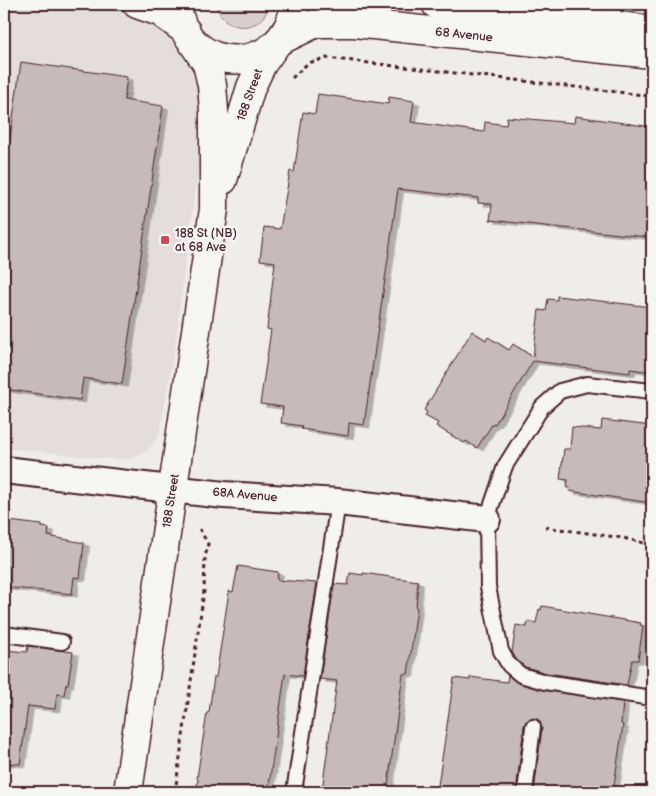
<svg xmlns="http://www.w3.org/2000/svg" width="656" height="796" font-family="'Balsamiq Sans',sans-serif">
<defs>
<filter id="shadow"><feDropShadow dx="5.5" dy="3" stdDeviation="0" flood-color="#0004"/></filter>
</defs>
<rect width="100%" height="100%" fill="#efedea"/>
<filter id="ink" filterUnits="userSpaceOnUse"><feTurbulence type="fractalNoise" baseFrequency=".02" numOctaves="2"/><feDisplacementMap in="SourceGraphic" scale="10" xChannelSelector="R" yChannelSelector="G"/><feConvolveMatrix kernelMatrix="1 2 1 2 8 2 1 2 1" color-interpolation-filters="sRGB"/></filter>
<g filter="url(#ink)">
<path fill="#e3dedc" d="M4 4H78L129 12 155 21 187 44 202 91V143L198 172 184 271 176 342 160 433 153 444 144 453 132 458 120 460 4 448Z
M601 4H652V9Z"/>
<path fill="#d7cfce" stroke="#90777c" d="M216 4H269C264 34 222 34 216 4Z"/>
<path fill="#c6babb" stroke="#4a1f2b" filter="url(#shadow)" d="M21 62 127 77 124 100 163 106 122 384 83 378 80 400 4 389V180Z
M318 94 388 104 389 97 414 101 411 122 484 132 485 122 506 125 507 117 574 123 575 116 652 127V231H648L647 237 490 220 492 204 478 203V198L398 189 364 425 349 423 348 436 301 429 302 426 281 423 283 407 260 404 271 330 267 329 275 262 260 260 264 227 280 229 290 171 294 172 303 112 315 114Z
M557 296 652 307V372L630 369V373L533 361 495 424 493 423 477 448 466 441 464 443 436 426 438 423 425 416 427 412 424 410 472 331 486 340 488 337 509 350 513 344 533 357 539 310 546 311 548 299 557 300Z
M602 420 652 426V503L569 491 570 488H567L568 480 560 479 564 449H570L572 427 601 430Z
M9 521 42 525V527L49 528 48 536 84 543 80 578 74 577 72 594 4 587V523L8 524Z
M238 566 278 572 277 580 317 583 303 676 285 674 268 792H196L198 779 197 778 207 713 209 712 214 677H216L229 591 233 592Z
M350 573 363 575V573L418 581 416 608H417L408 674H403L388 785 386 784 385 792H338L322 790 337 681 320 679 334 584 348 585Z
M542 606 641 623 640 625 643 626 638 660H632L627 685 547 673 525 667 516 659 512 652 516 625 527 627 528 621 536 623 539 609 541 610Z
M28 646 73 652 68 684H66L64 695 57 694 55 709 28 706 20 764 4 763V650L27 652Z
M508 675 518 683 543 690 623 702 621 724 623 725 613 792H534L542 728 539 720 534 718 526 721 524 726 516 792H437L454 678 470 680V677L507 682Z"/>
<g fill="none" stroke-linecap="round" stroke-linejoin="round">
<defs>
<path id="lane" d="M612 25 614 4
M652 391 587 384 560 391 542 407 505 466 487 519 488 587 501 651 509 665 521 675 545 682 652 698
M4 634 62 642
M294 792 338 502
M525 792 533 727"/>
<path id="street" d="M4 470 224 495 338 502 487 519"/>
<path id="secondary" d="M137 4 160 12 186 31
M177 4C183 76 284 80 295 4
M436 4 652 30
M279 41 316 23H354L652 54
M223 180 251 87 262 64 277 43
M128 792 214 209V111L212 85 207 64 187 34"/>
</defs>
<use href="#lane" stroke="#4a1f2b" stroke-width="18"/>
<use href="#street" stroke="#4a1f2b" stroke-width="30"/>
<use href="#secondary" stroke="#4a1f2b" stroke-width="31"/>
<path stroke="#4a1f2b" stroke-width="3" stroke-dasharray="4 4" stroke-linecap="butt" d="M292 78 308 63 327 58 652 96
M545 527 623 538 652 545
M175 792 204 591 205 558 208 544 199 528"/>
<use href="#lane" stroke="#f6f6f2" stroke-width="14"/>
<use href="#street" stroke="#f6f6f2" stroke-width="26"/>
<use href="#secondary" stroke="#f6f6f2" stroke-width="28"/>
</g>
</g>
<rect fill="#d1495b" stroke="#f6f6f2" stroke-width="2" x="160" y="235" width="10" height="10" rx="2.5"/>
<g text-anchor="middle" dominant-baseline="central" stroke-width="4.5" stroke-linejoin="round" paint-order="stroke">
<g font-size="12" fill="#4a1f2b" stroke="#f6f6f2">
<text transform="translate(464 35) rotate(6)">68 Avenue</text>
<text transform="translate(250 95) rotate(-70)">188 Street</text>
<text transform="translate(245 495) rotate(5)">68A Avenue</text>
<text transform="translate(171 501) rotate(-81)">188 Street</text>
</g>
<g font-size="12" fill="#4a1f2b" stroke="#f6f6f2" text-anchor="start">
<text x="175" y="233">188 St (NB)<tspan x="175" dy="14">at 68 Ave</tspan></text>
</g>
</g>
<rect width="656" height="796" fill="none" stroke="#f6f6f2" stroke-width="20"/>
<rect x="10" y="10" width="636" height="776" fill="none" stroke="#4a1f2b" stroke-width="2" filter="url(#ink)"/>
</svg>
